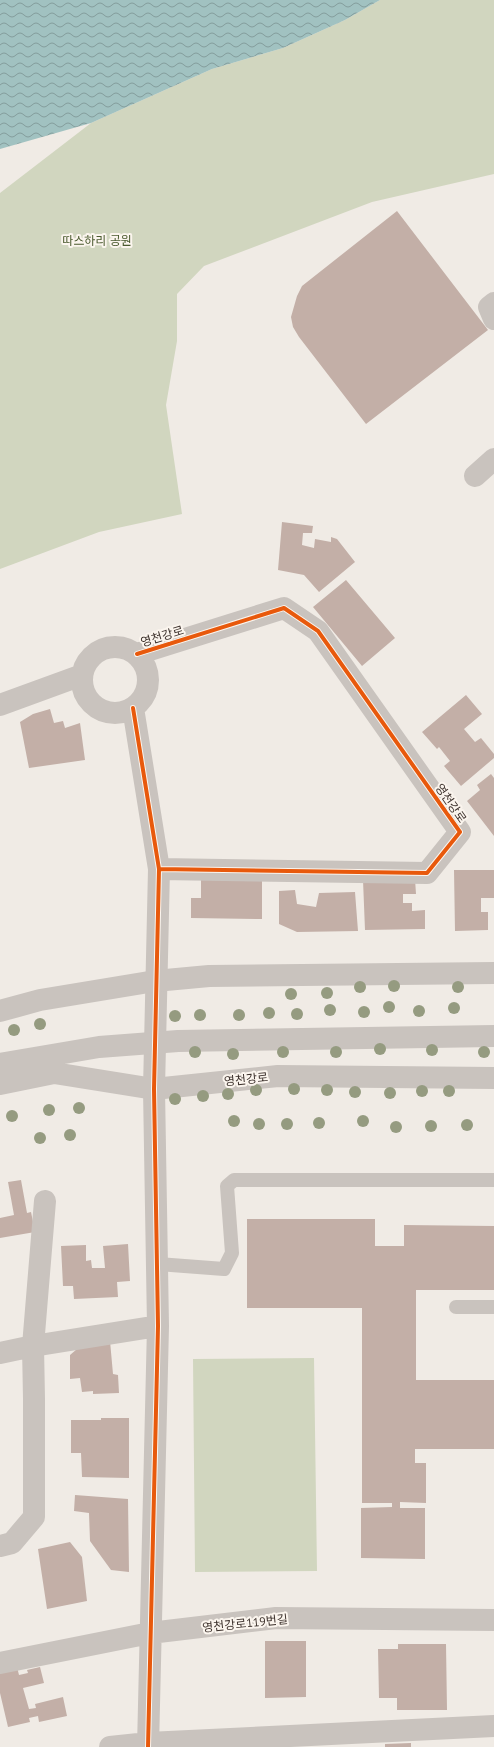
<svg xmlns="http://www.w3.org/2000/svg" width="494" height="1747" font-family="'PT Sans','Noto Sans KR',sans-serif">
<defs>
<pattern id="water-waves" width="16" height="10" patternUnits="userSpaceOnUse"><rect width="16" height="10" fill="#a1c2c1"/><path d="M0 5q4-4 8 0t8 0" fill="none" stroke="#849e9d"/></pattern>
</defs>
<rect width="100%" height="100%" fill="#f0ebe5"/>
<path fill="#d1d6bf" d="M380 0H494V174L372 202 204 266 177 294V341L166 405 182 514 99 532 0 569V193L91 123 212 69 283 48 345 20Z
M314 1358 317 1571 195 1572 193 1359Z"/>
<path fill="url(#water-waves)" d="M0 0H380L345 20 283 48 212 69 91 123 0 149Z"/>
<path fill="#c3afa7" d="M397 211 488 330 366 424 299 337 293 327 291 317 297 296 302 286Z
M282 522 313 526 312 533H303L302 545 314 548 315 539 331 542V537L337 539 355 562 319 592 304 575 278 570Z
M346 580 395 638 362 666 313 607Z
M466 695 482 714 464 729 475 742 481 738 494 754V758L461 786 444 766 450 761 439 747 437 749 422 732Z
M50 709 54 723 63 721 65 728 80 723 85 760 29 768 20 722 33 714Z
M491 774 494 778V836L467 801 480 790 477 785Z
M454 870H494V898H481V912H488V930L455 931Z
M201 879 262 880V919L191 918V898H201Z
M415 879 416 894H403V903H412V911L425 910V929L365 930 363 880Z
M295 890 297 904 316 907 319 893 355 892 358 931 297 932 279 924V891Z
M21 1180 27 1213 31 1212 35 1232 0 1238V1218L14 1215 8 1182Z
M247 1219H375V1246H404V1225L494 1226V1290H416V1380H494V1449H415V1463H426V1503L400 1502V1508H425V1559L361 1558V1508L392 1507V1503H362V1308H247Z
M128 1244 130 1281 117 1282 118 1297 74 1299 73 1286H63L61 1246 86 1245V1261L91 1260 92 1268H105L103 1246Z
M110 1341 113 1374 118 1375 119 1393 93 1394V1391L82 1392 80 1378 70 1379V1355L84 1343Z
M101 1418H129V1478L82 1477 81 1453H71V1420H101Z
M75 1495 128 1499 129 1572 111 1570 90 1541 89 1513 74 1511Z
M70 1542 82 1557 87 1601 47 1609 38 1549Z
M265 1641H306V1697L265 1698Z
M398 1644H446L447 1710H397V1698H379L378 1649H398Z
M17 1667 19 1675 28 1673 27 1670 40 1667 44 1683 23 1688 29 1709 36 1708 35 1704 63 1697 67 1716 39 1722 38 1716 29 1718 30 1722 8 1727 0 1693V1671Z
M411 1743V1747H385V1744Z"/>
<g fill="none" stroke-linecap="round" stroke-linejoin="round">
<path stroke="#c9c3be" stroke-width="14" d="M158 1264 224 1269 232 1253 227 1186 234 1180H494
M456 1307H494"/>
<path stroke="#c9c3be" stroke-width="22" d="M494 303 489 307 494 319
M475 476 494 459
M82 680a33 33 0 1 1 66 0a33 33 0 1 1-66 0Z
M137 654 284 608 318 631 460 832 427 873 159 869
M0 705 82 675
M133 708 159 869 154 1089 158 1326 148 1747
M0 1353 33 1346 158 1326
M0 1546 12 1543 34 1517V1399L33 1346 45 1201
M0 1663 150 1633 276 1618 494 1620
M110 1747 148 1743 494 1726"/>
<path stroke="#c9c3be" stroke-width="22" d="M0 1011 40 1000 155 981 209 976 494 973
M0 1064 99 1047 178 1041 494 1036
M0 1084 54 1073 154 1089 278 1076 494 1078"/>
<defs>
<path id="cycleway" d="M137 654 284 608 318 631 460 832 427 873 159 869
M133 708 159 869 154 1089 158 1326 148 1747"/>
</defs>
<use href="#cycleway" stroke="#fbf5ee" stroke-width="6"/>
<use href="#cycleway" stroke="#e8590c" stroke-width="4"/>
</g>
<g fill="#959b80">
<circle cx="394" cy="986" r="6"/>
<circle cx="360" cy="987" r="6"/>
<circle cx="458" cy="987" r="6"/>
<circle cx="327" cy="993" r="6"/>
<circle cx="291" cy="994" r="6"/>
<circle cx="389" cy="1007" r="6"/>
<circle cx="454" cy="1008" r="6"/>
<circle cx="330" cy="1010" r="6"/>
<circle cx="419" cy="1011" r="6"/>
<circle cx="364" cy="1012" r="6"/>
<circle cx="269" cy="1013" r="6"/>
<circle cx="297" cy="1014" r="6"/>
<circle cx="200" cy="1015" r="6"/>
<circle cx="239" cy="1015" r="6"/>
<circle cx="175" cy="1016" r="6"/>
<circle cx="40" cy="1024" r="6"/>
<circle cx="14" cy="1030" r="6"/>
<circle cx="380" cy="1049" r="6"/>
<circle cx="432" cy="1050" r="6"/>
<circle cx="195" cy="1052" r="6"/>
<circle cx="283" cy="1052" r="6"/>
<circle cx="336" cy="1052" r="6"/>
<circle cx="484" cy="1052" r="6"/>
<circle cx="233" cy="1054" r="6"/>
<circle cx="294" cy="1089" r="6"/>
<circle cx="256" cy="1090" r="6"/>
<circle cx="327" cy="1090" r="6"/>
<circle cx="422" cy="1091" r="6"/>
<circle cx="449" cy="1091" r="6"/>
<circle cx="355" cy="1092" r="6"/>
<circle cx="390" cy="1093" r="6"/>
<circle cx="228" cy="1094" r="6"/>
<circle cx="203" cy="1096" r="6"/>
<circle cx="175" cy="1099" r="6"/>
<circle cx="79" cy="1108" r="6"/>
<circle cx="49" cy="1110" r="6"/>
<circle cx="12" cy="1116" r="6"/>
<circle cx="234" cy="1121" r="6"/>
<circle cx="363" cy="1121" r="6"/>
<circle cx="319" cy="1123" r="6"/>
<circle cx="259" cy="1124" r="6"/>
<circle cx="287" cy="1124" r="6"/>
<circle cx="467" cy="1125" r="6"/>
<circle cx="431" cy="1126" r="6"/>
<circle cx="396" cy="1127" r="6"/>
<circle cx="70" cy="1135" r="6"/>
<circle cx="40" cy="1138" r="6"/>
</g>
<g text-anchor="middle" dominant-baseline="central" stroke-width="4" stroke-linejoin="round" paint-order="stroke">
<g font-size="12" fill="#4a5a2e" stroke="#fbf5ee">
<text x="97" y="240">따스하리 공원</text>
</g>
<g font-size="12" fill="#3b302b" stroke="#fbf5ee">
<text transform="translate(162 636) rotate(-17)">영천강로</text>
<text transform="translate(451 803) rotate(55)">영천강로</text>
<text transform="translate(246 1079) rotate(-6)">영천강로</text>
<text transform="translate(245 1623) rotate(-6)">영천강로119번길</text>
</g>
</g>
</svg>
